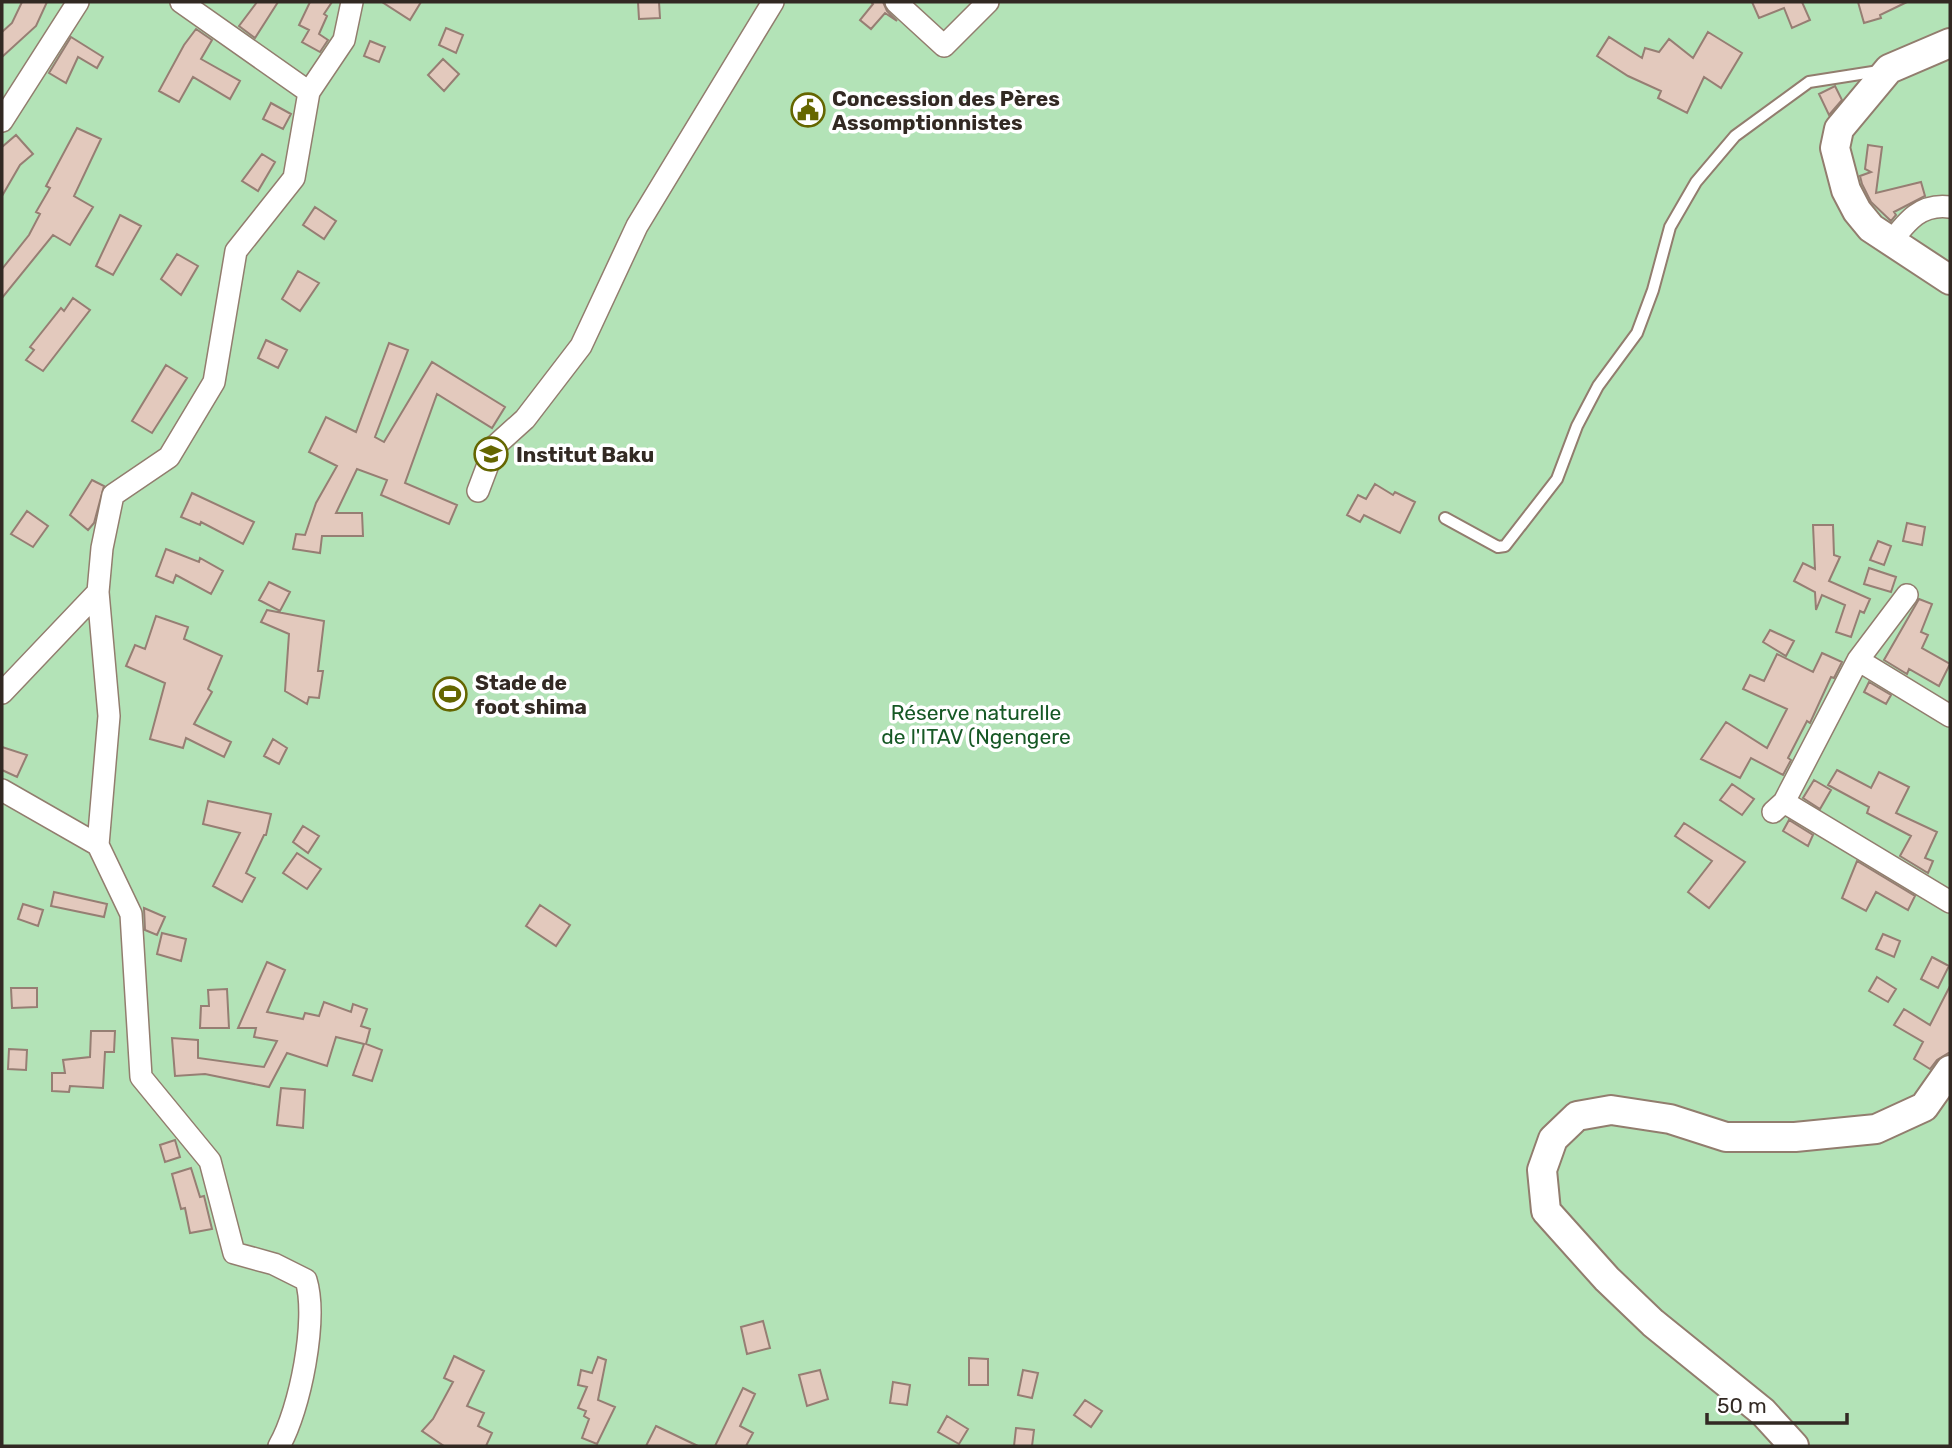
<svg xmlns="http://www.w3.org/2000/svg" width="1952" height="1448" font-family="Rubik,sans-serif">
<rect width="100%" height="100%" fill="#fef9f5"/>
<path fill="#b3e3b7" d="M2 2H1950V1446H2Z"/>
<path fill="#e3c9bd" stroke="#967e73" stroke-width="2" d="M22 2H47L36 26 2 57V32L12 23Z
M257 2H278L255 38 239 26Z
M310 2H332L324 14 327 16 319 34 328 40 320 52 302 42 309 30 299 25Z
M382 2H421L410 20Z
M638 2H659L660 18 639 19Z
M871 2H883L887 11 897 21 885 13 871 29 860 20 873 4Z
M1752 2H1802L1810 20 1792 28 1784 8 1759 18Z
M1858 2H1907L1880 15 1881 18 1864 23Z
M446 28 463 35 456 53 439 45Z
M196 29 212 40 201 59 240 81 230 99 193 77 179 102 159 91 184 45Z
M1708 32 1742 53 1721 88 1704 77 1687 113 1658 98 1661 91 1628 76 1597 56 1609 37 1642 58 1645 48 1659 52 1669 39 1693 58Z
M71 37 103 57 97 68 78 57 66 83 49 73Z
M370 41 385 47 379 62 364 56Z
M443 59 459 74 444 91 428 75Z
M1835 86 1842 100 1829 115 1819 94Z
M271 103 291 114 283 129 263 119Z
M77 128 101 139 74 196 93 207 70 245 53 235 2 298V269L29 235 40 214 36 212 50 188 46 186Z
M16 135 33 154 20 165 2 196V147Z
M1868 145 1882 147 1876 193 1921 182 1925 196 1894 212 1896 215 1891 221 1871 202 1862 184 1860 176 1871 172 1865 169Z
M262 154 275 162 258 191 242 181Z
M315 207 336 221 324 239 303 225Z
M120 215 141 226 113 275 96 266Z
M177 254 198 266 181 295 161 279Z
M298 271 319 283 300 311 282 299Z
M73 298 90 310 43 371 26 360 34 350 30 347 61 308 64 311Z
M266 340 287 350 278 368 258 358Z
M389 343 408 350 375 437 384 442 432 362 505 407 492 428 437 394 405 483 457 505 449 524 381 495 387 480 357 469 336 513H362L363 536H322L320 553 293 549 296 534 305 535 316 503 337 466 309 452 326 417 356 432Z
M166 365 187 378 152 433 132 421Z
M92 480 104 486 94 523 88 530 70 515Z
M1375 484 1393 495 1395 492 1415 502 1400 533 1364 515 1360 522 1347 515 1358 495 1366 499Z
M192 493 254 522 243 544 201 522 200 525 181 517Z
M27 511 48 526 33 547 11 534Z
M1907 523 1925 527 1922 545 1903 541Z
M1813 525H1833L1834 555 1840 557 1829 581 1870 599 1864 613 1860 611 1851 637 1836 632 1845 605 1822 595 1816 610 1815 592 1794 581 1803 563 1815 569Z
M1878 541 1891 546 1884 565 1870 560Z
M166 549 199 562 200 558 223 571 211 594 176 575 173 583 156 576Z
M1869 568 1896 577 1891 592 1864 584Z
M269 582 290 592 280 611 259 600Z
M1919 599 1932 604 1921 632 1928 635 1922 648 1950 664 1939 686 1909 669 1907 674 1884 660Z
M267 610 324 621 318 671H323L319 698 309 697 307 704 285 691 289 634 261 622Z
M156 616 188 627 184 639 222 656 208 689 212 692 194 724 231 742 224 757 186 738 183 748 150 739 165 683 126 666 135 645 145 649Z
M1770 630 1794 641 1786 656 1763 642Z
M1822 653 1842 662 1834 678 1831 677 1810 723 1807 721 1788 758 1791 760 1783 775 1751 758 1740 778 1701 759 1726 722 1767 748 1787 709 1743 689 1750 675 1764 681 1777 654 1813 672Z
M1869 682 1891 695 1886 704 1864 692Z
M273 739 287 748 279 764 264 756Z
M2 747 27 755 17 777 2 770Z
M1837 770 1871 788 1879 772 1909 787 1896 813 1937 832 1925 858 1933 861 1928 873 1900 856 1911 836 1867 813 1869 807 1828 785Z
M1814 780 1831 790 1820 809 1803 798Z
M1732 784 1754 799 1742 815 1720 800Z
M208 801 271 814 266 835H264L246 873 255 878 242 902 213 886 240 833 203 824Z
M1789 820 1813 835 1808 846 1783 831Z
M1684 823 1745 862 1709 908 1688 892 1712 861 1675 836Z
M303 826 319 836 308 853 293 842Z
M297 853 321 869 307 889 283 873Z
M1857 861 1915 896 1908 910 1876 892 1866 911 1842 898Z
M54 892 107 904 104 917 51 906Z
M23 904 43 910 38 926 18 919Z
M540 905 570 925 556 946 526 926Z
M144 908 165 917 157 935 145 930Z
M162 933 186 939 181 961 157 954Z
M1883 934 1900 941 1894 957 1876 949Z
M1932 957 1949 966 1938 988 1921 979Z
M267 962 285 970 267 1012 303 1019 305 1013 319 1016 324 1002 351 1012 353 1004 367 1009 361 1026 370 1029 366 1044 382 1050 372 1081 353 1075 364 1044 336 1037 327 1066 287 1053 269 1087 205 1074 175 1076 172 1038 198 1040V1058L264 1067 277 1041 254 1037 256 1028H238Z
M1877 977 1896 989 1888 1002 1869 991Z
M1950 986V1052L1937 1060 1930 1069 1914 1059 1923 1042 1894 1025 1904 1009 1930 1025Z
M11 988H37V1007L12 1008Z
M227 989 229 1028H200L201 1006H209L208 990Z
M91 1031H115L114 1052H105L103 1088 70 1086 69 1092 52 1091V1073H65L63 1060 90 1057Z
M9 1049 27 1050 26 1070 8 1069Z
M281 1088 305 1090 303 1128 277 1125Z
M175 1140 180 1157 165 1162 160 1145Z
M191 1168 200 1197 204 1196 212 1229 190 1233 185 1208 181 1209 172 1174Z
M763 1321 770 1348 747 1354 741 1327Z
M454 1356 484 1371 467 1406 484 1413 478 1426 492 1433 486 1446H444L422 1431 433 1419 453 1382 444 1378Z
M598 1357 606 1360 598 1400 615 1407 597 1444 582 1438 589 1419 584 1416 586 1411 578 1408 587 1387 578 1385 581 1370 592 1373Z
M969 1358 988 1359V1385H969Z
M820 1370 828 1399 807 1406 799 1375Z
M1023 1370 1038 1373 1032 1398 1018 1395Z
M893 1382 910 1385 907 1405 890 1403Z
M743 1388 755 1394 740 1426 753 1433 746 1446H715Z
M1085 1400 1102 1411 1091 1427 1074 1415Z
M947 1416 968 1429 959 1444 938 1432Z
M656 1426 698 1446H646Z
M1016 1428 1034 1430 1032 1446H1014Z"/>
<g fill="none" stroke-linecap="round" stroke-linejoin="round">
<defs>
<path id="lane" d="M1445 518 1498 547 1505 546 1557 479 1577 426 1598 386 1637 333 1653 290 1670 227 1696 182 1735 136 1809 82 1879 71"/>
<path id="street" d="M181 2 309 92
M896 2 944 46 988 2
M2 121 78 2
M1891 242C1907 221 1921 203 1950 207
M478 491 495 446 525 419 581 346 637 226 773 2
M1858 660 1950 716
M2 693 98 592
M2 790 98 845
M1784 802 1950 902
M1773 812 1784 802 1858 660 1907 595
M279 1446C300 1410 318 1319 306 1280L274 1264 234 1253 210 1161 141 1077 131 914 98 845 109 716 98 592 102 548 113 495 169 457 214 382 236 251 294 178 309 92 344 40 352 2"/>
<path id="secondary" d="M1950 43 1889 69 1839 129 1835 148 1846 190 1857 211 1871 228 1950 280
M1794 1446 1763 1412 1653 1323 1607 1279 1546 1211 1542 1170 1553 1139 1577 1116 1611 1110 1670 1119 1726 1137H1795L1876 1129 1924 1107 1950 1070"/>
</defs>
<use href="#lane" stroke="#927d6e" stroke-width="14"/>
<use href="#street" stroke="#927d6e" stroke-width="24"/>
<use href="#secondary" stroke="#927d6e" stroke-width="32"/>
<use href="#lane" stroke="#fff" stroke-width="10"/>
<use href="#street" stroke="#fff" stroke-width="21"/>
<use href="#secondary" stroke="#fff" stroke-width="28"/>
</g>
<defs>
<symbol id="civic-ring" viewBox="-11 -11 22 22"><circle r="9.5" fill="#fff" stroke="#656600" stroke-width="1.5"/><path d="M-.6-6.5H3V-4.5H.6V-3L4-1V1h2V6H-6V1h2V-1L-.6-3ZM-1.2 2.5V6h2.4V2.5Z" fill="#656600"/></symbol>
<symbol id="school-ring" viewBox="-11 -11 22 22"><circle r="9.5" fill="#fff" stroke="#656600" stroke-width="1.5"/><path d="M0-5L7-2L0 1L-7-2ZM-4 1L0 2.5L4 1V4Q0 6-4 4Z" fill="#656600"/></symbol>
<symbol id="stadium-ring" viewBox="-11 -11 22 22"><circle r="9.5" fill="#fff" stroke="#656600" stroke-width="1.5"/><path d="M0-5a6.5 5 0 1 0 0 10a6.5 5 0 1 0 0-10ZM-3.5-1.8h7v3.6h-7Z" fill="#656600"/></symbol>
</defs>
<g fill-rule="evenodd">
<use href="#civic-ring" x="789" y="91" width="38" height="38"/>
<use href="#school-ring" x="472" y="435" width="38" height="38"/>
<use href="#stadium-ring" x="431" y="675" width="38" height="38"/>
</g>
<g text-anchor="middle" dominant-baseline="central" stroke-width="7" stroke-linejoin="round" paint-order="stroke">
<g font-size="21" font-weight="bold" fill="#322923" stroke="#fff" text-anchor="start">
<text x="832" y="98">Concession des Pères<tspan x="832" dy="24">Assomptionnistes</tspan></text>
<text x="516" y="454">Institut Baku</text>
<text x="475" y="682">Stade de<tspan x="475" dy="24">foot shima</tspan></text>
</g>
<g font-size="21" fill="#165825" stroke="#fff">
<text x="976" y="712">Réserve naturelle<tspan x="976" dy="24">de l'ITAV (Ngengere</tspan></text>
</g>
</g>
<rect width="1952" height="1448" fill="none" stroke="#322923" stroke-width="7"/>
<path d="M1707 1413v10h140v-10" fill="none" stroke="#322923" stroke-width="3.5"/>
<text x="1717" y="1413" font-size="21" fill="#322923" stroke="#ffffff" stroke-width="5" paint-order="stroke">50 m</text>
</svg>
